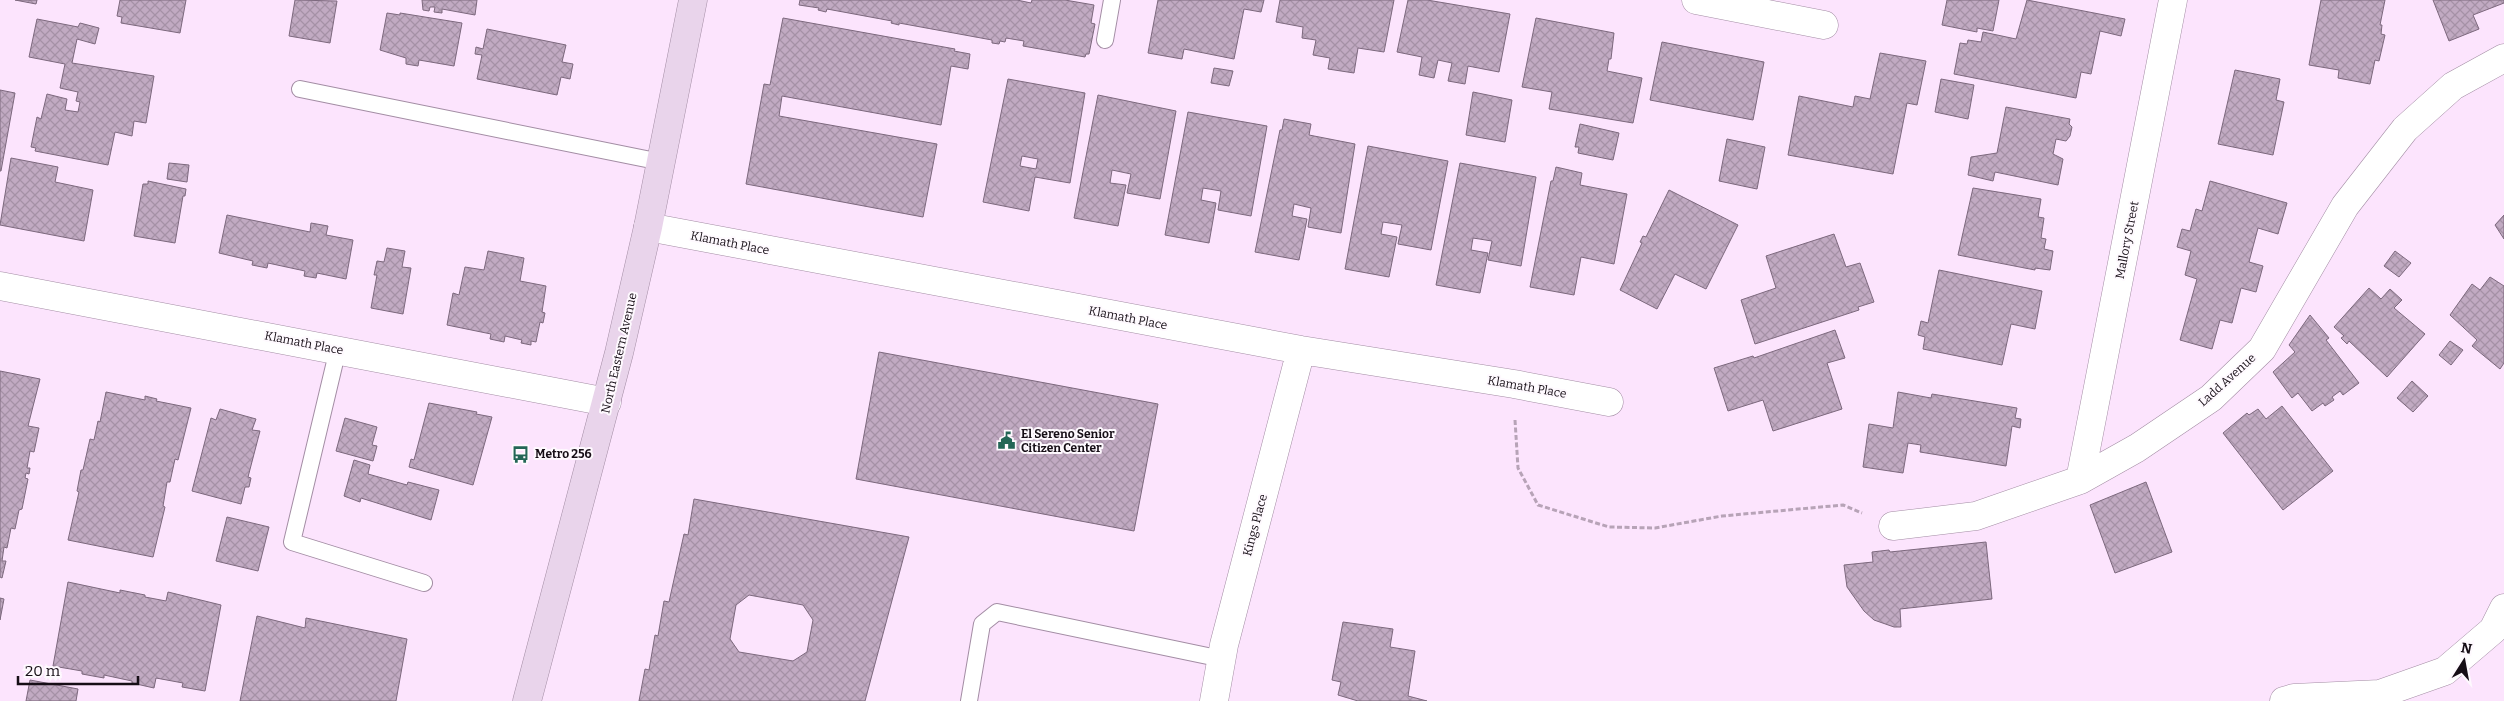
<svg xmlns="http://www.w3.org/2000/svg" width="2504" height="701" font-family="Bitter,serif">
<defs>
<pattern id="building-cross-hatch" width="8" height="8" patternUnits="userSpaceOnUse" patternTransform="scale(1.25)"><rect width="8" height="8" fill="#c1aac2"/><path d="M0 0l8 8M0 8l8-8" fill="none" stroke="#a591a6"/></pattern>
</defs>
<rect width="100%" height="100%" fill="#fce4fd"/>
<path fill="url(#building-cross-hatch)" stroke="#7c687d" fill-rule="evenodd" d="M15 0H37L36 4Z
M120 0H186L180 33 121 23 122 17 117 16Z
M295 0 337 1 330 43 289 36Z
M422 0H477L475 15 442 9V13L434 12 435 7H430L429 11 423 10Z
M800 0H1017L1031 3 1032 0H1065L1094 5 1091 23 1095 24 1089 54H1086L1085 57 1023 46 1024 41 1006 38 1005 42 1000 41 999 44 992 43V40L899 23V25L891 23 892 21 827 9 826 12 818 10 819 8 799 5Z
M1158 0H1264L1261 12 1244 9 1234 59 1184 49 1182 59 1148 53Z
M1280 0H1394L1384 52 1358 48 1354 73 1328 69 1330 58 1313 55 1316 40 1302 38 1303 27 1276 22Z
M1408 0H1427L1510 14 1499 72 1468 66 1465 84 1448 81 1452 63 1438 60 1434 78 1419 75 1422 57 1397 52Z
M1947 0H1999L1993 31 1977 28V32L1942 25Z
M2027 0 2125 19 2121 36 2100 31 2091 74 2081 72 2076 98 1954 74 1960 43 1967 44 1968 40 1981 42 1983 32 2016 39Z
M2321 0H2385L2380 25H2382L2381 34 2385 35 2379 61 2375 60 2370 84 2338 78 2339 70 2309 65Z
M2433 0H2504V3L2473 15 2479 29 2449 41Z
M387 13 400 15V13L462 23 454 66 419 60 418 66 406 64V58L380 50Z
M783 18 955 49 954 51 970 54 968 69 951 66 941 125 782 96 779 116 937 144 923 217 746 184 764 84 770 85Z
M1536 18 1614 33 1611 59H1609L1607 71 1642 78 1633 123 1549 109 1552 92 1522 87Z
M37 19 78 27 80 23 99 28 95 44 77 39 72 63 154 76 146 123 134 121 132 136 115 132 108 165 35 151 36 148 31 147 37 117 41 119 47 94 67 99 65 110 78 112 80 102 76 101 78 92 60 88 65 64 29 57Z
M487 29 566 45 562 62 573 64 570 79 561 77 557 95 477 79 482 55 475 54 476 47 483 49Z
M1662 42 1764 62 1753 120 1650 100Z
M1880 53 1926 61 1917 105 1907 103 1893 174 1788 155 1799 96 1853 107 1855 96 1870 99Z
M1214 68 1233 71 1229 86 1211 83Z
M2235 70 2280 79 2276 100 2284 102 2273 155 2218 144Z
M1008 79 1085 93 1070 183 1035 177 1029 211 983 202ZM1022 156 1038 159 1036 169 1020 166Z
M1941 79 1974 85 1968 119 1935 112Z
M0 90 15 93 1 171H0Z
M1473 92 1512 100 1505 142 1466 135Z
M1098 95 1176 111 1160 199 1127 193 1131 174 1112 170 1110 183 1126 185 1118 226 1074 218Z
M2006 107 2070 119 2069 124 2072 127 2070 136 2066 141 2056 139 2053 154 2063 159 2058 185 1995 172 1993 181 1968 175 1971 157 1997 153Z
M1188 112 1267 126 1251 216 1218 210 1221 191 1203 188 1201 200 1216 203 1209 243 1165 235Z
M1284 119 1311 124 1309 135 1355 144 1341 233 1308 227 1311 208 1294 204 1292 216 1307 219 1299 260 1255 252 1280 130H1282Z
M1580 124 1619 133 1613 160 1578 153 1579 147H1575Z
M1727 139 1765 147 1757 189 1719 181Z
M1368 146 1448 161 1431 250 1398 244 1402 225 1383 222 1381 234 1397 237 1389 277 1345 269Z
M11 158 58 167 55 182 93 190 84 241 0 225Z
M169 163 189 165 187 182 167 179Z
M1460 163 1536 177 1521 266 1488 260 1492 241 1473 238 1471 250 1488 253 1480 293 1436 285Z
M1556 167 1582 173 1580 185 1627 194 1614 264 1581 257 1574 295 1530 287 1551 181H1553Z
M148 181 186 189 185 196H183L175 243 134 236 143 184H148Z
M2210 181 2287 203 2278 234 2258 228 2249 262 2263 266 2256 292 2241 288 2232 323 2220 320 2212 349 2180 340 2197 279 2185 275 2191 251 2177 247 2182 229 2190 231 2196 209 2202 211Z
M1973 188 2041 199 2038 217 2044 218 2041 238 2046 239 2044 249 2053 251 2050 270 2035 268V270L1958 255Z
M1669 190 1738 225 1706 289 1675 274 1657 309 1620 290 1642 243 1640 242 1643 236 1646 237Z
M227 215 310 232 311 223 328 226 326 235 353 240 346 279 317 273 316 278 304 276 305 271 268 263 267 268 252 265 253 261 219 253Z
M2504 215V239L2495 225Z
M1834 234 1846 267 1860 263 1874 302 1858 307 1859 310 1755 344 1741 300 1776 288 1766 256Z
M387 248 405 251 402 267 411 268 403 314 371 308 377 275H374L377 261 384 262Z
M488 251 524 258 520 281 546 286 542 312 545 313 543 323 540 322 536 342 531 341V345L521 343 522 340 505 336 504 342 490 339 491 334 447 325 453 293 459 295 465 267 484 270Z
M2395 251 2411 263 2399 277 2384 266Z
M1939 270 2042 291 2035 329 2011 324 2002 365 1923 349 1925 337 1918 335 1921 321 1928 323Z
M2490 277 2504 286V363L2500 369 2472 346 2477 340 2450 315 2472 284 2480 290Z
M2369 288 2381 299 2390 289 2402 300 2394 308 2425 334 2387 377 2349 341 2347 344 2341 338 2344 336 2334 327Z
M2310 315 2329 338 2326 340 2359 383 2343 395 2340 391 2332 397 2334 400 2325 406 2323 403 2312 411 2298 393 2292 398 2273 372 2295 352 2289 345Z
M1835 330 1845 358 1827 363 1842 409 1773 431 1763 400 1728 411 1714 368 1753 356 1754 358Z
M2450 341 2463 350 2451 365 2439 355Z
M879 352 1158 404 1134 531 856 479Z
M0 371 40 379 28 426 39 428 34 452 30 451 27 468H30L29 474 26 473 25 478 28 479 22 509 19 510 15 529 11 528 7 548 4 547 2 561H6L2 578 0 577Z
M2412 381 2428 396 2413 412 2397 398Z
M106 392 145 400V396L157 399 156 401 191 408 178 460 175 459 170 482H167L163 506 165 507 153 557 68 540 79 492 77 491 81 470H83L90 439 94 440 98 421 100 422Z
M1898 392 1931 398 1932 394 2017 408 2015 418 2021 419 2020 428 2012 426 2006 466 1920 452 1921 445 1908 443 1903 473 1863 467 1869 424 1893 428Z
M429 403 477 412 476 414 492 417 473 485 409 467 411 459 414 460Z
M2282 406 2333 471 2283 510 2223 433 2247 413 2249 415 2258 409 2266 419Z
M220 409 256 419 252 430 260 431 248 477 251 478 249 487H245L241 504 192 491 211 418 216 420Z
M345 418 377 427 372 445 377 446 373 461 336 451Z
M354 460 370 465 368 474 407 485 408 482 439 490 431 520 361 498 360 502 344 496Z
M2146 482 2172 552 2115 573 2090 505Z
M694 499 909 537 865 701H639L645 669 649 670 655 635 658 636 664 601 669 602 684 534 688 535ZM749 595 803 605 813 620 807 652 793 661 739 652 730 639 736 605Z
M227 517 269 527 258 571 216 561Z
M1986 542 1992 599 1900 609 1901 627H1894L1874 620 1864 611 1847 587 1844 565 1873 562 1872 552 1889 550 1890 552Z
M68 582 120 593V590L145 595V597L166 601 168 592 221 605 205 691 182 687 183 683 156 678 154 688 132 683V681L104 675V678L82 674V671L53 666Z
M0 598 4 599 0 620Z
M257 616 305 628 306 618 407 639 396 701H240Z
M1343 622 1393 629 1390 647 1415 651 1408 696 1427 701H1358L1338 695 1341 682 1332 680Z
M30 680 78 689 76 701H26Z"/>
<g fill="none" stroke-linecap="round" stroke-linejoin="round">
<defs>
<path id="service" d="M1105 40 1112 0
M300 89 661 162
M338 349 292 542 424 583
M969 701 982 624 997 612 1222 659"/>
<path id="minor" d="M1696 0 1824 25
M648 227 1301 350 1514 384 1609 402
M0 286 607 402
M2080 480 2173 0
M1893 526 1976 516 2080 480 2137 448 2211 398 2262 349 2345 206 2405 129 2453 86 2504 58
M1214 701 1224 645 1301 350
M2284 701 2294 698 2380 694 2445 671 2493 630 2504 608"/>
<path id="secondary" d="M527 701 619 353 648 227 693 0"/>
</defs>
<use href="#service" stroke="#a38da4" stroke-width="18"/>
<use href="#minor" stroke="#a38da4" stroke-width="29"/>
<use href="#secondary" stroke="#a38da4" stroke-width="29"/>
<path stroke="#b7a3b7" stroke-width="3" stroke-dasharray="5 2.5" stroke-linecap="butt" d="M1515 420 1518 468 1538 505 1609 527 1655 528 1722 516 1843 505 1862 513"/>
<use href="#service" stroke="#fff" stroke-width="16"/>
<use href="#minor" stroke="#fff" stroke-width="28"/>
<use href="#secondary" stroke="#e9d4eb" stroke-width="28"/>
</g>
<defs>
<symbol id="civic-bare" viewBox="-9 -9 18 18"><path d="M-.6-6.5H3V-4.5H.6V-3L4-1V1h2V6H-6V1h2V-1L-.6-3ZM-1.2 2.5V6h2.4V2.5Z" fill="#236656" stroke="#fef9fe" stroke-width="2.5" paint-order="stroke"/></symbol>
<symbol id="bus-bare" viewBox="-9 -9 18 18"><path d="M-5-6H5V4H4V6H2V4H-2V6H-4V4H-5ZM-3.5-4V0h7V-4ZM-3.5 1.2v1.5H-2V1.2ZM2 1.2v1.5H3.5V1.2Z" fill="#236656" stroke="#fef9fe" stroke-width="2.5" paint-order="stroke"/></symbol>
</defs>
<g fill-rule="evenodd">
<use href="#civic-bare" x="994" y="428" width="25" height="25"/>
<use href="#bus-bare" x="508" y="442" width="25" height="25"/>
</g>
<g text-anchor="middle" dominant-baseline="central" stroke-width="4" stroke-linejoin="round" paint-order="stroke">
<g font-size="12" fill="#160e16" stroke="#fef9fe">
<text transform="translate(2127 240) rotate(-79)">Mallory Street</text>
<text transform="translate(730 243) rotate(11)">Klamath Place</text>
<text transform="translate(1128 318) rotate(11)">Klamath Place</text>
<text transform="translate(304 343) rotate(11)">Klamath Place</text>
<text transform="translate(619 353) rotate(-77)">North Eastern Avenue</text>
<text transform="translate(2227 380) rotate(-42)">Ladd Avenue</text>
<text transform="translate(1527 387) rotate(10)">Klamath Place</text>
<text transform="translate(1255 525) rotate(-75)">Kings Place</text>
</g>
<g font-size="12" font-weight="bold" fill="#160e16" stroke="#fef9fe" text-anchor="start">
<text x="1021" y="434">El Sereno Senior<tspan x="1021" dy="14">Citizen Center</tspan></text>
<text x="535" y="454">Metro 256</text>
</g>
</g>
<g transform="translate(2464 661) rotate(11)" stroke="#fef9fe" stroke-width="4" paint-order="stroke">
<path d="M0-4L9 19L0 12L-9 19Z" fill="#160e16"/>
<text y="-8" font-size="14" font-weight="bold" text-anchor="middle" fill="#160e16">N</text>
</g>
<path d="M18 676v8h120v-8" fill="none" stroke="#160e16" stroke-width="2.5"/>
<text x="25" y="676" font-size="15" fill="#160e16" stroke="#fef9fe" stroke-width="4" paint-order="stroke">20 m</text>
</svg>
